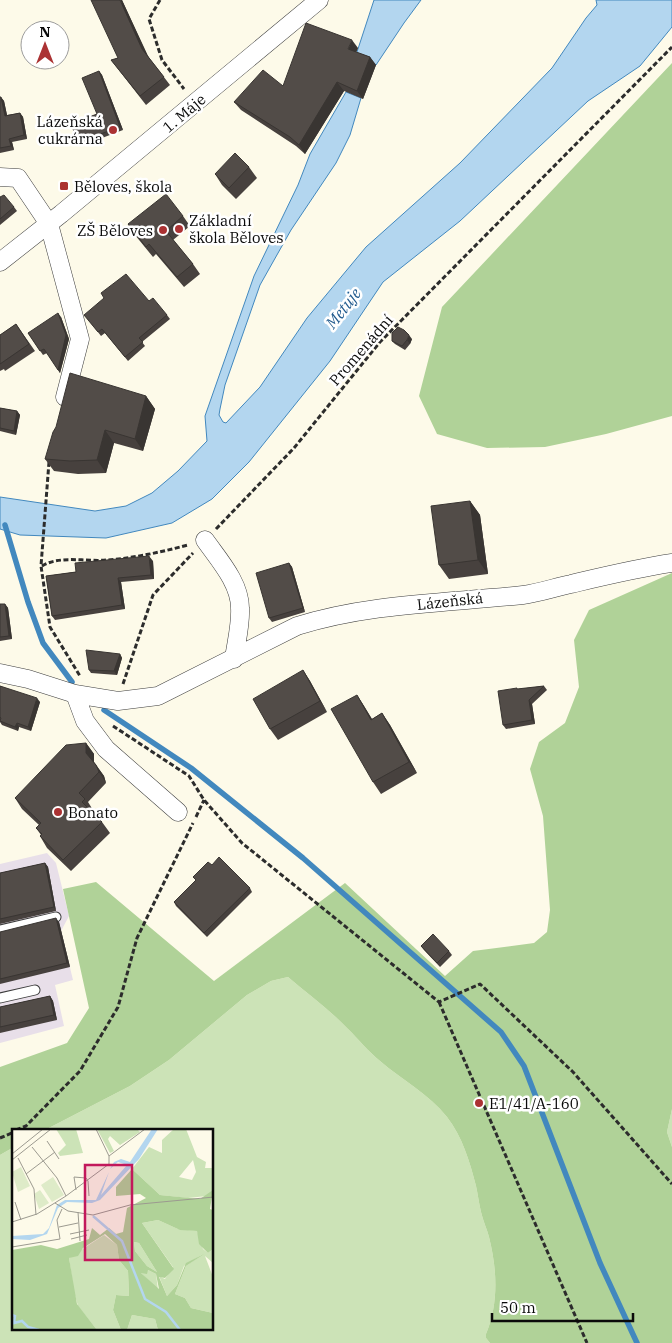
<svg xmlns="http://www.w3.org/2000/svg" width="672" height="1343" font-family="'IBM Plex Serif',serif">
<rect width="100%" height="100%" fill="#fdfae9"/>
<path fill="#e8dfe9" d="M47 853 56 863 69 916 61 931 73 980 55 985 64 1026 0 1043V864Z"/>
<path fill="#cce3b7" d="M288 977C308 994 330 1010 348 1029 359 1040 368 1051 380 1061 402 1080 429 1094 447 1117 462 1136 470 1162 476 1186 478 1195 479 1204 481 1212 483 1221 487 1229 489 1237 497 1269 499 1303 486 1334V1338L490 1343H0V1155L14 1147V1329H212V1130H45L130 1086 169 1060 247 995 271 981Z
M672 1109V1147L667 1132Z"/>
<path fill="#b0d298" d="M672 63V416L606 434 545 447 487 448 437 434 419 396 442 307Z
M672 573V1109L667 1132 672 1147V1343H490L486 1338V1334C499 1303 497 1269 489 1237 487 1229 483 1221 481 1212 479 1204 478 1195 476 1186 470 1162 462 1136 447 1117 429 1094 402 1080 380 1061 368 1051 359 1040 348 1029 330 1010 308 994 288 977L271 981 247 995 169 1060 130 1086 45 1130H14V1147L0 1155V1067L67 1043 89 1008 63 889 96 882 214 981 345 883 445 976 473 951 534 943 547 932 550 910 543 816 530 769 539 742 565 723 579 687 574 640 589 610Z"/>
<path fill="#b3d6ef" stroke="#4288be" d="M374 0H421L404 23 376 65 355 58Z
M596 0H672V27L640 66 588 101 460 221 383 282 330 361 249 462 212 499 172 523 106 538 20 535 0 529V497L95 511 126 506 152 493 178 471 207 441 205 416 254 276 298 185 310 154 346 92 361 98 350 135 336 163 291 230 260 285 225 385 220 409 219 415 223 422 226 423 260 387 307 318 366 247 460 163 552 68 586 18 597 5Z"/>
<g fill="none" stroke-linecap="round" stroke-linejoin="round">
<path stroke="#4288be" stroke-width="5.5" d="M5 525 28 602 43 643 72 682
M104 710 191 768 303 858 501 1032 524 1066 600 1263 637 1343"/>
<defs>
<path id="lane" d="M0 930 56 917
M0 998 35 990"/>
<path id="street" d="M0 177 18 178 49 224 80 339 65 397
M0 262 61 214 319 0
M205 540C219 560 240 583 240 608 241 625 236 643 234 659
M0 673 28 679 75 694 118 701 158 696 297 626C370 603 448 603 523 595 539 593 556 587 571 584 605 576 638 568 672 563
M75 694 85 721 106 749 178 812"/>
</defs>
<use href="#lane" stroke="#3d3d3d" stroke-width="11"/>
<use href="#street" stroke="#3d3d3d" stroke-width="19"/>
<path stroke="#2c2c2c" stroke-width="3" stroke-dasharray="5 2.5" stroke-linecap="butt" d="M160 0 149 19 162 60 184 89
M49 462 41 566 50 627 80 676
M216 529 294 448 380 342 672 47
M42 566C60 555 86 562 107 560 135 558 161 552 188 545
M123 684 153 595 193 553
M113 726 189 776 204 800 242 843 439 1002 480 984 573 1072 672 1184
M196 817 204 800
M439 1002 587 1343
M16 1130 26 1126 80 1071 118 1007 137 938 193 823
M0 1138 14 1132"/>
<use href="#lane" stroke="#fff" stroke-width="9"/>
<use href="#street" stroke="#fff" stroke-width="18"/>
</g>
<path fill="#47413e" d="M122 0 147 55 170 85 146 105 111 60 118 58Z
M358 48 356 52 370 57 376 65 363 99 344 91 305 154 296 146 241 110 234 102 283 86Z
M99 71 102 75 123 130 81 146 78 142 97 114Z
M0 97 4 101 7 115 20 113 23 117 27 139 12 142 14 150 0 153Z
M249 167 257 178 236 199 222 185 215 174Z
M0 197 14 207 17 211 0 225Z
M183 216 190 226 173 240 193 264 200 274 184 287 156 254 153 257 135 235 128 224Z
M149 301 167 315 170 319 142 342 145 346 128 361 105 333 101 336 87 318Z
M61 317 69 339 60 373 47 353 43 355 28 333Z
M16 324 35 351 5 371 4 369 0 371V335Z
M412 339 410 344 405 350 395 344 392 341Z
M146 396 155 409 143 451 114 443 106 473 78 474 54 471 45 459Z
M0 408 17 411 20 415 16 435 0 431Z
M470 501 480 515 488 574 449 579 439 565Z
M153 561 154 579 121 582 125 609 55 620 52 616 46 576Z
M289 563 292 567 305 612 272 622 269 618Z
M0 604H5L8 608 12 639 0 641Z
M120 654 122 658 117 675 91 673 89 670Z
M303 670 310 681 327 712 278 740 270 729Z
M0 686 40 702 31 731 19 727 18 731 2 725 0 722Z
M544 686 547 690 532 704 535 724 506 729 503 725 518 689Z
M357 695 364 706 372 719 382 713 390 725 417 773 381 794 373 782Z
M86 743 94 754V762L104 776 106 783 88 802 93 810 92 812 102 822 110 833 71 871 47 848 40 836 41 835 36 828 39 825 22 809 15 798Z
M45 863 48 867 56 911 0 924V873Z
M212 865 250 888 252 892 207 937 176 906 174 902 196 880 193 877Z
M59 922 70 967 0 984V932Z
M421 946 449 951 452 955 440 967 424 950Z
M50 996 53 1001 57 1020 0 1033V1007Z"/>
<path fill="#393532" d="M120 0H122L149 58 142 49Z
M352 40 358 48 354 57 348 49Z
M370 57 376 65 363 99 357 91Z
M99 71 102 75 123 130 120 127Z
M337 82 344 91 305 154 299 145Z
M1 97 4 101 8 120 5 116Z
M20 113 23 117 27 139 24 135Z
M9 139 12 142 14 150 11 146Z
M58 313 61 317 69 339 60 373 58 370Z
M409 335 412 339 410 344 407 340Z
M146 396 155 409 143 451 135 439Z
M17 411 20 415 16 435 14 431Z
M105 430 114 443 106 473 97 460Z
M470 501 480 515 488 574 478 560Z
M149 556 153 561 154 579 151 575Z
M289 563 292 567 305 612 303 608Z
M118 578 121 582 125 609 122 605Z
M5 604 8 608 12 639 9 636Z
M120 654 122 658 117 675 114 671Z
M303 670 310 681 327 712 320 701Z
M357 695 364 706 379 731 371 720Z
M37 698 40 702 31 731 28 727Z
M529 700 532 704 535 724 532 720Z
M382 713 390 725 417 773 409 762Z
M17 723 19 727 18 731 15 727Z
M86 743 94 754V764L86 753Z
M96 765 104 776 106 783 99 772Z
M45 863 48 867 56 911 54 907Z
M56 918 59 922 70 967 67 963Z
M50 996 53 1001 57 1020 54 1015Z"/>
<path fill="#524c48" stroke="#393532" d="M91 0H120L142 49 164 77 140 96 111 60 118 58Z
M306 23 352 40 348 49 370 57 357 91 337 82 299 145 290 137 234 102 263 70 283 86Z
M99 71 120 127 78 142 71 124 97 114 82 78Z
M0 97H1L5 116 20 113 24 135 9 139 11 146 0 148Z
M235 153 249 167 229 188 215 174Z
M166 194 183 216 166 231 193 264 177 277 149 244 146 247 128 224Z
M4 195 14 207 0 219V197Z
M126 274 149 301 153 298 167 315 139 338 143 342 125 357 102 329 98 332 84 315 104 298 101 293Z
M58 313 66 335 58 370 44 349 40 351 28 333Z
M16 324 29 344 0 364V335Z
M398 327 404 330 409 335 407 340 402 346 392 341V333Z
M70 373 146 396 135 439 105 430 97 460 70 461 45 459 53 432 56 427Z
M0 408 17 411 14 431 0 428Z
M470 501 478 560 439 565 431 506Z
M149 556 151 575 118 578 122 605 52 616 46 576 76 572 75 563Z
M289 563 303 608 269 618 256 573Z
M0 604H5L9 636 0 637Z
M86 650 120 654 114 671 89 670Z
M303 670 320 701 270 729 253 699Z
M0 686 37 698 28 727 17 723 15 727 0 721 1 718 0 717Z
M544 686 529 700 532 720 503 725 498 691 517 688V689Z
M357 695 371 720 382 713 409 762 373 782 331 709Z
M86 743V753L96 765 99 772 79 793 85 799 82 802 102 822 63 860 40 836 42 834 36 828 41 823 15 798 66 745Z
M219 857 250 888 204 933 174 902 196 880 193 877 208 862 212 865Z
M45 863 54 907 0 919V873Z
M56 918 67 963 0 979V932Z
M433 934 449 951 437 963 421 946Z
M50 996 54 1015 0 1027V1007Z"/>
<g fill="#ab3233" stroke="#fff" stroke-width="2">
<circle cx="113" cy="130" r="5"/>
<rect x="59" y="181" width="10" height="10" rx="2.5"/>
<circle cx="179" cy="229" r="5"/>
<circle cx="163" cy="230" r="5"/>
<circle cx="58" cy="812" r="5"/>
<circle cx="479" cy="1103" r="5"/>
</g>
<g text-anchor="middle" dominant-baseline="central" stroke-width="5" stroke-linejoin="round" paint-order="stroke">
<g font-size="15" fill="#0a0a0a" stroke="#fff">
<text transform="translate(184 113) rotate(-40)">1. Máje</text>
<text transform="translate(361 350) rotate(-49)">Promenádní</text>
<text transform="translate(450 601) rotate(-6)">Lázeňská</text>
</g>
<g font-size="15" fill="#0a0a0a" stroke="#fff" text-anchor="start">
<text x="103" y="121" text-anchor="end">Lázeňská<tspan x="103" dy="17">cukrárna</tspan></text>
<text x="74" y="186">Běloves, škola</text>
<text x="189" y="220">Základní<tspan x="189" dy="17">škola Běloves</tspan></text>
<text x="153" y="230" text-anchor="end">ZŠ Běloves</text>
<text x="68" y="812">Bonato</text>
<text x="489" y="1103">E1/41/A-160</text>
</g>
<g font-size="16" font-style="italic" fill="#225b8e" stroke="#fff">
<text transform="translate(343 308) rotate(-52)">Metuje</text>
</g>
</g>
<g transform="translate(12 1129)">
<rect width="201" height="201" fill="#fdfae9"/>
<path d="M64 0 71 24 48 27 46 24 54 16 44 0ZM85 0H125L128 3 108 16 98 7 96 10 102 22 98 24ZM162 0H174L185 28 194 33 193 39H201V61L195 67 176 69 148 66 120 40 137 18 150 24V11ZM181 31 184 43 180 51 167 48ZM146 91 166 100 185 102 191 120 196 124 201 120V134L193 127 201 148V184L179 179 173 169 163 165 174 137 191 125 172 137 165 156 155 167 147 147 153 150 161 138 130 94ZM92 106 105 116 107 131 116 142 117 167 104 166 101 181 109 201H85L66 177 62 163 57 129ZM122 113 127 114 145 143 135 137 123 122ZM136 141 144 145 146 161 129 144ZM120 186 143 190 146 201H115Z" fill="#cce3b7" fill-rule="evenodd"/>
<path d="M120 40 148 66 188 70 201 61 198 80 201 81V120L196 124 187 115 185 102 168 101 146 91 130 94 162 140 153 149 147 148 155 167 165 156 174 134 192 125 174 137 163 165 173 169 179 179 201 184V201H146L143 190 120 186 115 201H109L101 181 104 166 117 167 116 142 107 131 105 116 93 105 71 119 66 127 57 129 65 175 85 201H0V121L29 116 45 120 77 110 80 99 88 106 97 99 104 105 111 103 115 79 134 69 128 65 104 67V58ZM122 113 127 114 145 143 135 137 123 122ZM136 141 144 145 147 160 129 144 135 145Z" fill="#b0d298" fill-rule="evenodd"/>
<path d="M9 38 18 57 6 63 0 43ZM41 48 52 66 40 73 29 56ZM28 61 37 74 27 80 22 65Z" fill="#deebc8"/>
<path d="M140 0H146L127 30 88 71 80 74 55 73 46 79 35 105 18 111 0 110V107L31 105 37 99 45 76 53 71H84L97 43 89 66 115 36 106 33 98 40 102 33 109 30 118 33Z" fill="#b3d6ef"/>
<path fill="none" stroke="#b3d6ef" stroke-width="2.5" d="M81 87 110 112 133 170 154 183 168 201M0 186 3 187 2 194 10 192 16 198 27 201"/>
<path fill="none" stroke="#9c9a90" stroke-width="1" d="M35 12 47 30M20 18 45 49 54 67M0 25 31 0M97 27 133 0M6 29 22 60 24 86M0 31 39 0M14 45 43 23M76 52 77 67M64 61 62 48 74 49 76 52M3 73 9 91M43 74 56 82 81 86 118 76 202 68M66 83 68 112M0 93 25 85 54 67 97 35V27L84 0M47 98 66 94M58 105 77 101M59 110 75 106M0 118 48 110 45 91 50 80"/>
<path fill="#c2185b" fill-opacity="0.15" stroke="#c2185b" stroke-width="2.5" d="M73 36H120V131H73Z"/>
<rect width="201" height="201" fill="none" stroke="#0a0a0a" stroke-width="2.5"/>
</g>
<g transform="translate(45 45)"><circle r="24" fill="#ffffff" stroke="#9d9d9d"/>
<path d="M0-4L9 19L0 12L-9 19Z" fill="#ab3233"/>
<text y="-8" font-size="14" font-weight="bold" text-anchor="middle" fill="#0a0a0a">N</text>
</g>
<path d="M492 1313v8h141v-8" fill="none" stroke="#0a0a0a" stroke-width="2.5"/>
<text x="500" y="1313" font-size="15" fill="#0a0a0a" stroke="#ffffff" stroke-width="4" paint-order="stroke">50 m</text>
</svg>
